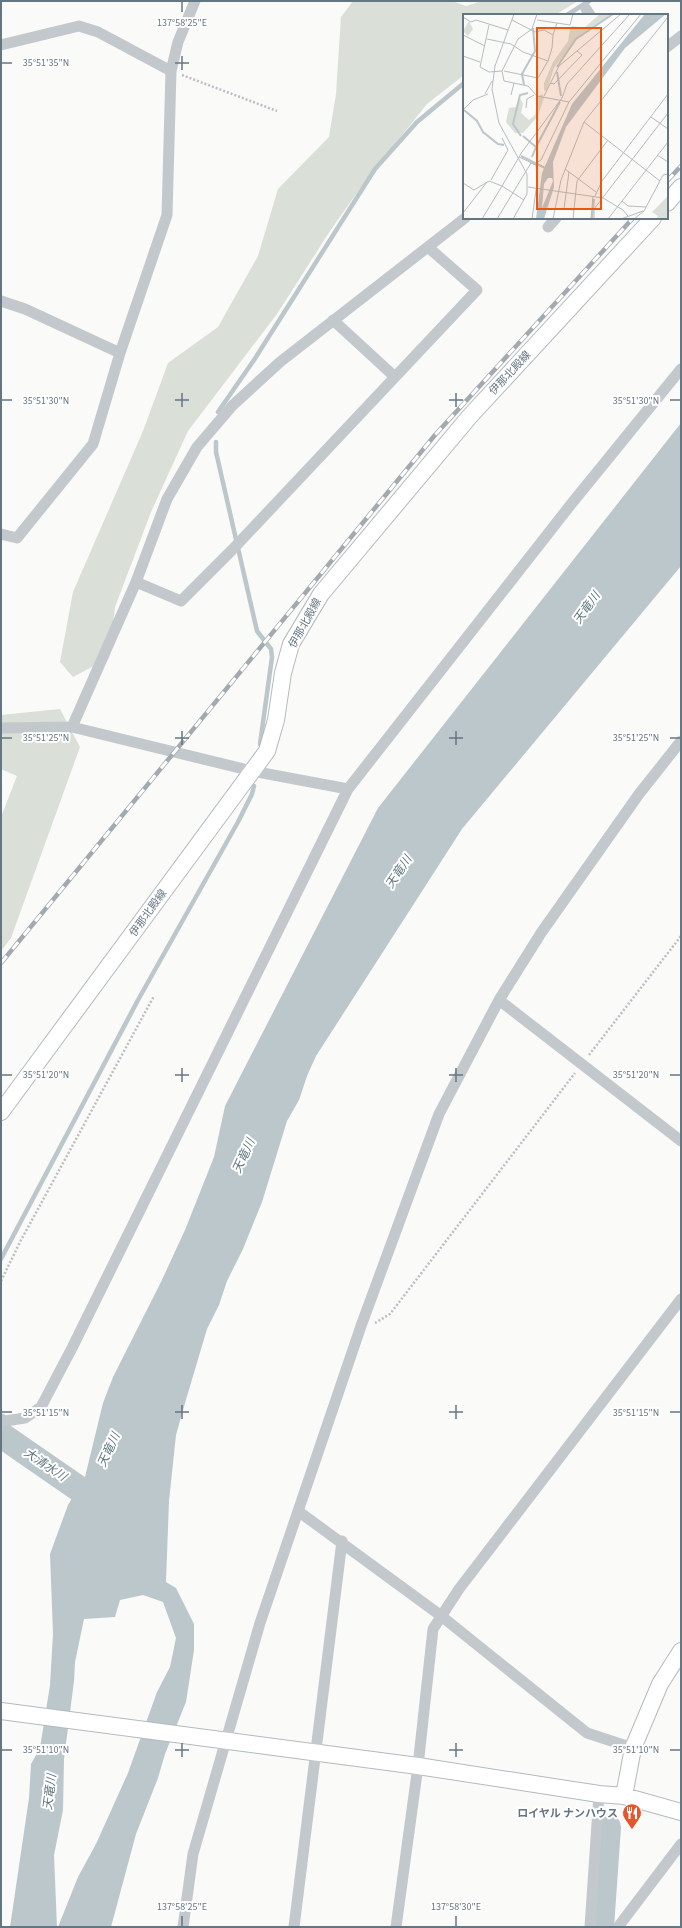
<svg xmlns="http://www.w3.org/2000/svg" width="682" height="1928" font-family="'Source Sans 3','Noto Sans JP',sans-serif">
<rect width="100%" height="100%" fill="#fafaf8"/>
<path fill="#dadfd7" d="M353 1H452L466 6 482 1H578L555 15H464V75L427 104 366 180 330 231 277 314 188 431 151 512 115 607 109 658 73 677 60 662 73 592 143 431 168 363 218 327 258 256 278 189 329 137 336 94 341 17Z
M60 709 80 747 11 938 1 951V817L17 776 1 769V715Z"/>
<path fill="#bbc7cb" d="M681 423V566L462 829 316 1056 307 1076 299 1100 287 1121 262 1202 243 1249 227 1281 219 1305 207 1329 185 1403 176 1435 169 1501 166 1582 176 1588 194 1624V1650L186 1702 165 1754 158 1778 136 1834 111 1927H58L78 1877 96 1844 128 1773 157 1692 170 1667 176 1638 163 1602 143 1595 120 1600 115 1617 84 1619 75 1662 74 1681 64 1759 63 1810 54 1855 57 1927H10L29 1798 31 1764 40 1748 50 1685 53 1634 50 1554 68 1505 85 1477 103 1403 113 1377 161 1282 185 1230 214 1157 225 1106 378 808Z"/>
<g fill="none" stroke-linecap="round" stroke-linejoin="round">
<path stroke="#bbc7cb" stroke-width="4.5" d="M567 15 589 1
M218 412 254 360 375 169 417 122 464 83
M216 442V452L257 631 271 649 272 657 260 744
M1 1259 138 1000 238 822 252 794 254 786"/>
<path stroke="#bbc7cb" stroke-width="26" d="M1 1435 88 1495
M601 1927 608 1827"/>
<defs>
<path id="secondary" d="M667 203 681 187
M1 1112 267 751 276 720 283 673 291 644 321 594 470 416 653 218
M1 1711 418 1766 599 1794 624 1796 681 1812
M624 1796 633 1748 660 1684 681 1651"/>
</defs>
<use href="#secondary" stroke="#b3babf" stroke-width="18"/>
<path stroke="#bbbfc2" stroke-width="2.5" stroke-dasharray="2 2" stroke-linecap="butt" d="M182 75 277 111
M589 1055 681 936
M1 1281 20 1242 154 996
M375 1323 390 1314 575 1073"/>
<path stroke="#c3c8cc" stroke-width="11" d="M586 9 590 15
M1 45 79 26 98 32 171 71 178 42 195 1
M667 47 681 36
M548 227 556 218
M1 301 25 309 120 353 167 215 171 71
M333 320 395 377
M1 534 17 538 93 444 120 353
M136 582 181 601 232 550 477 290 429 248
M72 727 136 582 167 499 197 447 232 406 280 362 465 218
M1 728 72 727 252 771 348 789
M499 1000 681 1141
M1 1419 5 1421 25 1418 41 1407 72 1348 348 789 572 503 681 369
M298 1511 440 1615 587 1733 633 1748
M183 1927 193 1854 260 1623 361 1326 439 1114 499 1000 541 933 639 794 681 741
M294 1927 342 1541
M396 1927 418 1766 433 1629 459 1589 681 1299
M590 1927 599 1794
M618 1927 681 1844"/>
<use href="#secondary" stroke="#fff" stroke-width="16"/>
<defs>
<path id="rail" d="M667 181 681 166
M1 963 435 435 633 218"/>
</defs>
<use href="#rail" stroke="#a2aab0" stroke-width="4.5"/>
<use href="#rail" stroke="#fff" stroke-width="3" stroke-dasharray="9" stroke-linecap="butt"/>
</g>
<path fill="none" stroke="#657683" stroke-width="1.5" d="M182 2V12M182 56V70M2 63H12M175 63H189M182 393V407M456 393V407M2 400H12M175 400H189M449 400H463M670 400H680M182 731V745M456 731V745M2 738H12M175 738H189M449 738H463M670 738H680M182 1068V1082M456 1068V1082M2 1075H12M175 1075H189M449 1075H463M670 1075H680M182 1405V1419M456 1405V1419M2 1412H12M175 1412H189M449 1412H463M670 1412H680M182 1743V1757M456 1743V1757M2 1750H12M175 1750H189M449 1750H463M670 1750H680M182 1916V1926M456 1916V1926"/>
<defs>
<symbol id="restaurant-pin" viewBox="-11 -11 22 30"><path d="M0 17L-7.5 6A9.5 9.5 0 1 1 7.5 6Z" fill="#e4572e" stroke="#fff"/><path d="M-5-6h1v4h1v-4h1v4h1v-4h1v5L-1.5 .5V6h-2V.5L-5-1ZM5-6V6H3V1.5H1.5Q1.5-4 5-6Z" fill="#fff"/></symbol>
</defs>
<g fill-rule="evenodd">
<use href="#restaurant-pin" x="621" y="1802" width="22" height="30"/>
</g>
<g text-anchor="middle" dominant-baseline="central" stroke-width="4" stroke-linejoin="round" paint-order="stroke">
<g font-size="11" fill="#657683" stroke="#fff">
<text transform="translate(510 373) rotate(-47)">伊那北殿線</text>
<text transform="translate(305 623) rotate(-61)">伊那北殿線</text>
<text transform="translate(148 913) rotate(-54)">伊那北殿線</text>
</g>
<g font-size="11" font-weight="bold" fill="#657683" stroke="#fff" text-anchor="end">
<text x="618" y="1813">ロイヤル ナンハウス</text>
</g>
<g font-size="12" font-style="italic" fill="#60757c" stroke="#fff">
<text transform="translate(587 608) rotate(-54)">天竜川</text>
<text transform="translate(399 872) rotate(-56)">天竜川</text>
<text transform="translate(244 1156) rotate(-65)">天竜川</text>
<text transform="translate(109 1450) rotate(-65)">天竜川</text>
<text transform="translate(45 1465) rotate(34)">大清水川</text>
<text transform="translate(50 1792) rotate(-83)">天竜川</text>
</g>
</g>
<g transform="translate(463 14)">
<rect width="205" height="205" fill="#fafaf8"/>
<path d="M137 0H149L114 24 91 54 84 76 81 77V69L90 48 105 27 107 14 109 12 121 14ZM6 7 10 15 5 22 0 17ZM79 80 81 84 75 102 60 119H52L43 108 46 94 53 93 56 82 60 90 58 99 66 106 72 101 75 87 72 84ZM205 182V205H193L195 202 189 198Z" fill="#dadfd7"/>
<path d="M182 0H203L162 34 103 113 90 148 91 173 81 205H73L79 159 109 90ZM85 164H89L90 167 79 194 81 170Z" fill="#bbc7cb" fill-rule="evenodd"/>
<path fill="none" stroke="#bbc7cb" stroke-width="2" d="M94 53 113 25 150 0M94 58 98 82M61 71 59 60 72 37 70 14M1 96 14 107 20 118 35 130 41 131M58 122 50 110 57 81 65 79M60 122 73 133 69 143M73 133 97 88M58 142 82 154M129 205 131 185"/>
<path fill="none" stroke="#b5bdc2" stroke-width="1" d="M74 0 69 15 55 25 39 57 41 67 65 72 74 82 106 88M0 3 8 8 13 6 45 16M49 6 72 18 81 16 90 21 94 9M74 6 107 11 110 0M26 11 17 53 26 58 39 57M0 21 22 32M24 25 48 30 60 38 85 47 89 34 90 21M0 42 17 48M41 57 75 64 85 47M87 69 91 70 119 41 114 37M22 80 29 67M48 81 51 69M81 82 96 52 158 0M63 94 64 85 71 81M0 96 10 86 25 80M188 103 205 115M121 108 197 167M194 141 205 148M56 143 73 151M102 155 133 178M106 158 101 195 111 196M28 166 45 136 39 124M0 169 11 176 26 167 39 172 19 205M65 173 140 184 160 196 165 202M132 182 139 167 205 80M61 186 39 172 59 138 99 84 104 70 167 0M159 187 165 192 183 193M0 199 24 168M34 205 68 149 73 151M50 205 64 180V160L36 109 29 75 32 52 51 0M69 205 74 169 73 149 78 146 106 88 178 0M90 205 98 166 121 108 205 3M110 205 114 167 145 126M128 205 130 182M131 205V195L205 99M145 205 205 128M158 205 180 197M171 205 181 197 200 161 205 160"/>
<path fill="#e8590c" fill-opacity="0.15" stroke="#e8590c" stroke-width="2" d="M74 14H138V195H74Z"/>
<rect width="205" height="205" fill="none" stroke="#657683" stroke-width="2"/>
</g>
<g font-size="10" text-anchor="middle" fill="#657683" stroke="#fff" stroke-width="4" stroke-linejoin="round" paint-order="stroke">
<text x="182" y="26">137°58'25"E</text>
<text x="46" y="66">35°51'35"N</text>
<text x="46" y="404">35°51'30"N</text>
<text x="636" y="404">35°51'30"N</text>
<text x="46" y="741">35°51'25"N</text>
<text x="636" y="741">35°51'25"N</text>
<text x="46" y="1078">35°51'20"N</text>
<text x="636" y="1078">35°51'20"N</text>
<text x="46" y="1416">35°51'15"N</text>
<text x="636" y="1416">35°51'15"N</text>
<text x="46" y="1753">35°51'10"N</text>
<text x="636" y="1753">35°51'10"N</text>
<text x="182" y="1910">137°58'25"E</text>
<text x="456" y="1910">137°58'30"E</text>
</g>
<rect width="682" height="1928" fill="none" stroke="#657683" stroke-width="4"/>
</svg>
